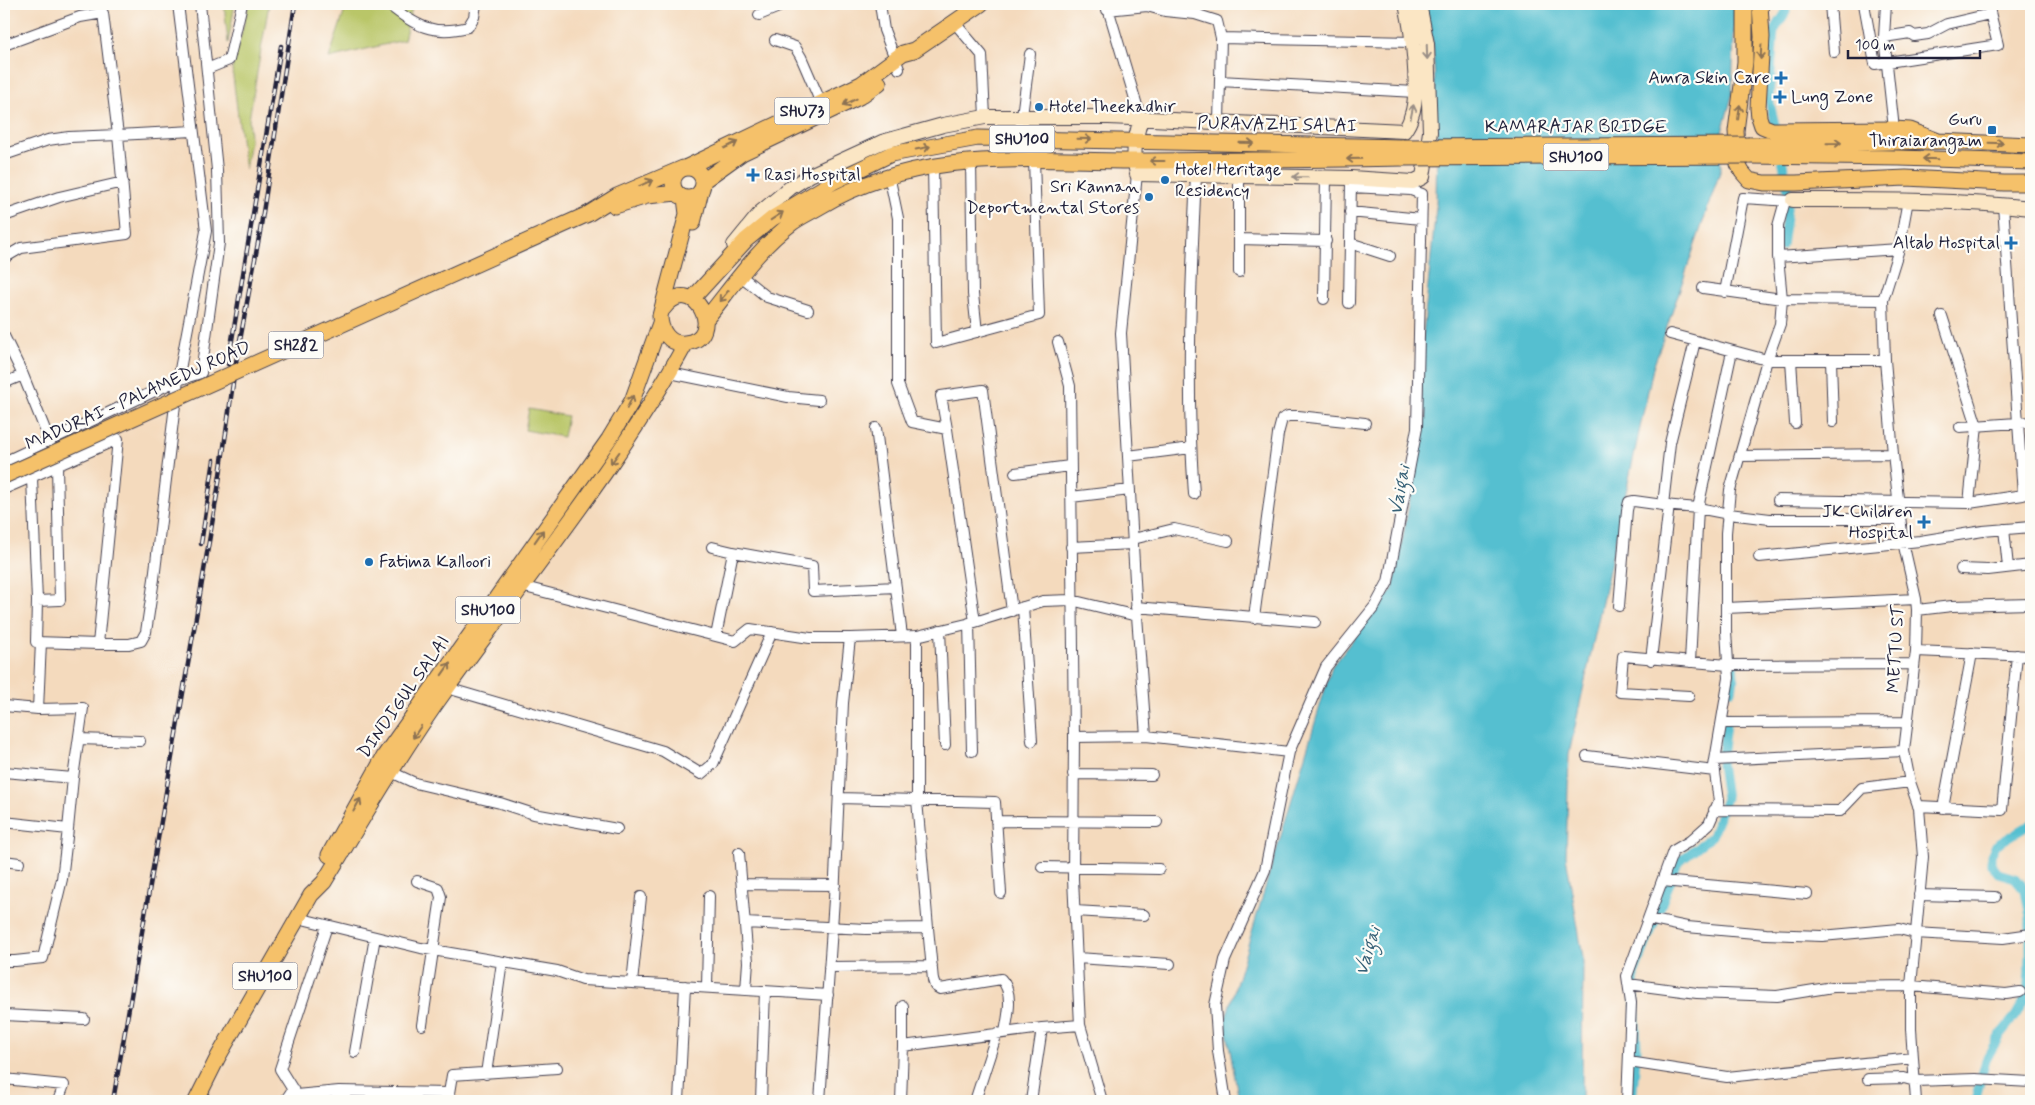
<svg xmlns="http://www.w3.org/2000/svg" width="2035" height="1105" font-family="Mynerve,sans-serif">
<rect width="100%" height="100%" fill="#fdfcf7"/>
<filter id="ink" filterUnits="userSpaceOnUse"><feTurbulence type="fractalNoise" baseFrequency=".02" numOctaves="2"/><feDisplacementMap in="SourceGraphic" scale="10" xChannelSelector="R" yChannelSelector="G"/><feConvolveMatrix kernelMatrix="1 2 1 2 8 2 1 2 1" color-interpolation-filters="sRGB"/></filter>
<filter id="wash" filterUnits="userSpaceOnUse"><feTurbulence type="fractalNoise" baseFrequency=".0096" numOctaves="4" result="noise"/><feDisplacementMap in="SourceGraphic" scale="20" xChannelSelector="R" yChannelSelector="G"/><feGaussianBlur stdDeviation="1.12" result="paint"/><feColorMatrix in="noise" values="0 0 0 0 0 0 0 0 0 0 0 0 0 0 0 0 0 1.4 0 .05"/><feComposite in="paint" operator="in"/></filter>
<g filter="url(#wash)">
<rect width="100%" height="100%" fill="#f4dabd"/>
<path fill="#b9c668" stroke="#6e7452" d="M224 4H235L228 43Z
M249 4H269L249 119 250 140 245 170 232 69Z
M347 4H413L404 40 329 58Z
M529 409 567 416 563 437 525 430Z"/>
<path fill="#54bfd0" stroke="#3b7086" d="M1425 4H1735L1732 96 1720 139 1721 169 1653 368 1569 754 1566 856 1583 958 1582 1101H1239L1225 1021 1332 666 1393 589 1412 489 1422 425 1420 365 1436 207 1437 127 1433 45Z"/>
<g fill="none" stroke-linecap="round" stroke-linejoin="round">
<path stroke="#54bfd0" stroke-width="9" d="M1777 133 1769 99 1774 31 1786 12V4
M1781 153 1789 196 1782 246
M1732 690 1734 678 1733 661
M1632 1101 1637 1048 1634 975 1678 862 1712 836 1726 798 1721 764 1727 717
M1975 1101 1986 1060 2000 1035 2016 1015 2027 995 2030 958V917L2025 890 2015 878 1998 873 1991 864V855L1996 845 2031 824"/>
</g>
</g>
<g filter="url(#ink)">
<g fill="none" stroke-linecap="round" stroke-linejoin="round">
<defs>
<path id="street" d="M388 4C415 26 433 36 468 27L474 17 476 4
M880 4 884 30 899 69
M1830 4 1834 52
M1864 4 1875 64 1998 45 1988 4
M1886 4 1884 37 1894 129
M1107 5 1141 119
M1107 10 1147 6 1165 11 1195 14 1217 21 1221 38 1219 122
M1195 14 1198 4
M759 15 786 4
M954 22 982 55 985 117
M1884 37 1910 33 1914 36 1928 34 1947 24 1990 14
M1221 38 1413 42
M775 40 795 47 801 57 821 103
M4 45 80 17 103 13 118 135 193 131
M207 69 229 60 242 4
M1220 81 1415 92
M1019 139 1030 54
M4 155 48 140 69 137 118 135 127 234 21 248 4 258
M971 161 973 294 977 332
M933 165 936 343 1039 315 1034 159
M1908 200 1899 249 1883 300 1885 360 1893 454 1903 542 1916 599 1917 610 1916 651 1904 751 1910 782 1919 808 1923 857 1911 986V1029L1916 1101
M2003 205 2023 495 2031 493
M1350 212 1421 219
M4 216 59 197 123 182
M1239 239 1326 241
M1350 243 1390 256
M1778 257 1899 249
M1239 272V176
M741 276 767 297 808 310
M1703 288 1782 299 1883 300
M1725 292 1743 198 1790 201
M1324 299 1326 177
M1349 303 1351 181
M1942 316 1977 426 1969 503 2023 495
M1670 334 1767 360H1885
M4 336 23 375
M1058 342 1070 386 1074 737
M1732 351 1698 508 1729 514 1770 519H1900
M1791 360 1795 423
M1831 360 1833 422
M670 373 788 397 819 400
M4 383 23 375 50 442
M1960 427 2031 422
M876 428 902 636
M947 429 941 396 983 390 1012 611
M1128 456 1191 448
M1740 456 1893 454
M4 462 178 380 201 373 219 243 217 170 200 4
M1015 473 1070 466
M4 489 118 439 98 644 36 642 37 601 32 478
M1194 494C1186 388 1191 281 1196 175
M1071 497 1130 490
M1778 500 1969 503
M2004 529 2008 567
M1133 539 1174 529 1228 541
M712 547 733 552 716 636
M1071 547 1133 544
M733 552 812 566 813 591 896 587
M1759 557 1920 541 1983 531 2031 527
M1961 569 1988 570 2031 565
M517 585 735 641 750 629 810 638H850
M37 601 60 600 57 466
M1619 606 1627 510 1629 502 1634 501 1663 505
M1023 607 1032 741
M1136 607 1315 622
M1726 608 1916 599
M1917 610 1952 606 2031 604
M1254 618 1278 434 1282 419 1288 416H1298L1365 423
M975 622 1043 601 1071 600 1137 616
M969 623 972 751
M940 630 945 745
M917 636V800L928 928
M98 644H129L141 641 146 632 154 579 178 380 206 231 178 4
M1916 651 2031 656
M1651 660 1669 505
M1690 662 1698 508 1663 505 1670 443 1695 341
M447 688 663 751 701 774 713 764 772 632
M1689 696 1620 692 1623 656 1728 665 1914 664
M4 706 38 709 41 642
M38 709 83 708 73 778
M1722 723 1907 722
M1146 736 1289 752 1265 870 1225 960 1215 1005 1218 1051 1226 1101
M79 739 140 741
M1289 752 1326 667 1375 606 1388 582 1417 428 1422 194 1411 190 1351 187
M1587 756 1715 771
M1715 760 1904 751
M4 772 73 778 68 829
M391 772 415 783 500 803 534 814 617 829
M1073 774 1152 775
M839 798 995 802 1001 893
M1918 806 2002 810 2017 655
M1943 808 1972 653
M1714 810 1840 811 1862 788 1910 782
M996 821 1157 822
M4 822 68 829 62 879 43 958 15 961H4
M739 853 748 962 746 990
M4 861 19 863
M1042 867 1159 869
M417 881 438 888 441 897 422 1025
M1662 881 1807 894
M742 884 835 885
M1919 895 1995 897
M1075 911 1144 915
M298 918 421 948 557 971 583 980 828 995
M1648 919 1687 927 1766 934 1822 936 1899 929 1915 933 2003 938 2031 934
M745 923 866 929 928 928 933 980 935 986 940 989 1001 979C1014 992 1008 1016 1005 1032
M1077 958 1170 964
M829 967 932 966
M632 983 641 897
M1628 984 1697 993 1777 996 1833 987 1911 986 2006 994 2020 992
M707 987 709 896
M4 1015 84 1019
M903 1046 1042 1028
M355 1052 375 937
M1629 1062 1727 1077 1913 1058
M486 1074 502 962
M4 1079 64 1085 58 1101
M1868 1079 1904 1078 1915 1081 1975 1079 2031 1082
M296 1095 339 1091 449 1093
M285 1101 293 1089
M300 1101 280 1069 327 926
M451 1101 449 1093 452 1075 557 1068
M679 1101 685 986
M761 1101 765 991
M820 1101 834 899 843 703 850 638 917 636 975 622 947 429 912 422 898 384V218L889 175
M901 1101 903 1046V1006
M975 1101 997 1033
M1031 1101 1042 1028 1080 1025
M1102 1101 1080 1025 1073 879 1074 737 1146 736 1137 616 1121 333 1137 174
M1627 1101 1631 1003 1627 976 1673 851 1690 841 1709 824 1719 801 1714 766 1729 678 1726 631V533L1730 490 1767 360 1780 324 1782 299 1778 257V226L1785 201"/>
<path id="secondary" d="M1141 119C1135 138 1132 154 1137 174L1351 178 1413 182 1423 177 1430 132 1427 44 1419 4
M1793 200C1872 200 1952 199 2031 208
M734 245 761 212 790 188 810 175 882 142 943 125 985 117H1109L1404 131C1407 127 1410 122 1411 117 1421 91 1412 31 1406 4"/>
<path id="primary" d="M1745 4V62L1736 131 1738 164 1742 172 1749 180 1764 183H1796L1906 178 2004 183H2031
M1760 4 1762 37 1758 108 1759 117 1762 126 1772 130 1894 129 1910 130 1938 141
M1749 145 1938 141 2031 145
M1749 156 1899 158 2031 162
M687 167 861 84 903 53 914 50 981 4
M673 183a15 15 0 1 1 30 0a15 15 0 1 1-30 0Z
M703 181 742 153 859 97 879 83
M615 206 647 196 677 193
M588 214 617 196 683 168
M693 223 701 191
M692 299 746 240 773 218 833 182 891 154 978 138 1403 147
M663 309C693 269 728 338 685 343 669 345 660 330 660 316L687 214 685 198
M706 319C733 286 757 249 792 223 800 217 811 212 821 206 921 147 1028 161 1138 161 1226 160 1315 160 1403 158
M329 855 385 755 609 439 632 401 660 323
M196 1101 218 1057 311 895 324 882C364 816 402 750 447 688 529 574 619 465 686 343"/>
</defs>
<use href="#street" stroke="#423e4e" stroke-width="12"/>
<use href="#secondary" stroke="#423e4e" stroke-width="16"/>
<use href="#primary" stroke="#423e4e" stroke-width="17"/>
<use href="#street" stroke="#fff" stroke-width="10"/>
<use href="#secondary" stroke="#fbe6c4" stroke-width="14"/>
<use href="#primary" stroke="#f5c16b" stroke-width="15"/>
<defs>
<path id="rail" d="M228 364 281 46
M201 544 214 460
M113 1101 218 489 236 362 260 232 295 4"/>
</defs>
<use href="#rail" stroke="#22223b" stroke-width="4.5"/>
<use href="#rail" stroke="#fdfcf7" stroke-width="2.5" stroke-dasharray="8" stroke-linecap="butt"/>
<defs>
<path id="primary-bridge" d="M1403 147 1749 145
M1403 158 1749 156
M4 476 588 214"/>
</defs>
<use href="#primary-bridge" stroke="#423e4e" stroke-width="17" stroke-linecap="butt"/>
<use href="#primary-bridge" stroke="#f5c16b" stroke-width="15"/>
</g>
<defs><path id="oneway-shaft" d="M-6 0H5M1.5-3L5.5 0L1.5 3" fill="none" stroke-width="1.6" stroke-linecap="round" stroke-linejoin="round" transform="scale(1.25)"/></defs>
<g stroke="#998e86">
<use href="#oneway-shaft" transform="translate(1427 52) rotate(88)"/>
<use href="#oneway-shaft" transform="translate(1412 112) rotate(-78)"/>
<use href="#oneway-shaft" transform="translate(1300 177) rotate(-179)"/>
</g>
<g stroke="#8c7253">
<use href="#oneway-shaft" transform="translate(1761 52) rotate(93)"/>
<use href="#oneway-shaft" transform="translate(850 102) rotate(154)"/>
<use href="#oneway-shaft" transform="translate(1739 112) rotate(-83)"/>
<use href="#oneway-shaft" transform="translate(1084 139) rotate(1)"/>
<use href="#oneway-shaft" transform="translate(1247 143) rotate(1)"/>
<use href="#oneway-shaft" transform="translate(1834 143) rotate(-1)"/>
<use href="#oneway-shaft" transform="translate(1996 143) rotate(2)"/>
<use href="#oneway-shaft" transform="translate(731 145) rotate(-27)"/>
<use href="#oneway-shaft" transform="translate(923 148) rotate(-11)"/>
<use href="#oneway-shaft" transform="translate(1354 159) rotate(179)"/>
<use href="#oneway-shaft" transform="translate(1930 159) rotate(-178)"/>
<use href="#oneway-shaft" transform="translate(1157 161) rotate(180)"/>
<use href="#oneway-shaft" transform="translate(646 183) rotate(-25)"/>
<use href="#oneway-shaft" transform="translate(777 216) rotate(-33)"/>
<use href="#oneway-shaft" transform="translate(724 296) rotate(129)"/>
<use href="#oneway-shaft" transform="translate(630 402) rotate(-64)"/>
<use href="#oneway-shaft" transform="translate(615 458) rotate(126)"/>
<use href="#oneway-shaft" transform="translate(539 536) rotate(-55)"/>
<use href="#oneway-shaft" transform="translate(446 669) rotate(-55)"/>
<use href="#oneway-shaft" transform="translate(417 732) rotate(124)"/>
<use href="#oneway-shaft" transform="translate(357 805) rotate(-61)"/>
</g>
</g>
<g fill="#1f6fb2" stroke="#fdfcf7" stroke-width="2">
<path d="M1778.5 70.5h5v5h5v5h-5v5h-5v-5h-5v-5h5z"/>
<path d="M1777.5 89.5h5v5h5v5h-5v5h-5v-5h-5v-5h5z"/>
<circle cx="1039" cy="107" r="5"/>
<rect x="1987" y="125" width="10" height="10" rx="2.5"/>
<path d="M750.5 167.5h5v5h5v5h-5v5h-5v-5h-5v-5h5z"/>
<circle cx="1165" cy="180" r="5"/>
<circle cx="1149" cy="197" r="5"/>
<path d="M2008.5 235.5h5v5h5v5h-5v5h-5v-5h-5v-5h5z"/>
<path d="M1921.5 514.5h5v5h5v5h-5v5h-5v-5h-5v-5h5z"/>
<circle cx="369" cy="562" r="5"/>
</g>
<g text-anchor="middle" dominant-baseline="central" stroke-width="4.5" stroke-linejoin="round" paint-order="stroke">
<g fill="#fdfcf7" stroke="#646373" stroke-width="1">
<rect x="774.5" y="97.5" width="55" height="27" rx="4"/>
<rect x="989.5" y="125.5" width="65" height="27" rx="4"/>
<rect x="1543.5" y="143.5" width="65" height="27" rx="4"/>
<rect x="268.5" y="331.5" width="55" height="27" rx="4"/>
<rect x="455.5" y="596.5" width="65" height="27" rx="4"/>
<rect x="232.5" y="962.5" width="65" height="27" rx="4"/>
</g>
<g font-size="16" font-weight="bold" fill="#22223b">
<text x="802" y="111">SHU73</text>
<text x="1022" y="139">SHU100</text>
<text x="1576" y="157">SHU100</text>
<text x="296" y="345">SH282</text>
<text x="488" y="610">SHU100</text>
<text x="265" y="976">SHU100</text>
</g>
<g font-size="18" fill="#22223b" stroke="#fdfcf7" text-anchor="end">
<text x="1770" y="78">Amra Skin Care</text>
<text x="1791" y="97" text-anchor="start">Lung Zone</text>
<text x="1049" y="107" text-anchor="start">Hotel Theekadhir</text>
<text x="1982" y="120">Guru<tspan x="1982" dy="21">Thiraiarangam</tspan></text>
<text x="1175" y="170" text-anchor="start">Hotel Heritage<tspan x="1175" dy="21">Residency</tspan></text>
<text x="764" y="175" text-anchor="start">Rasi Hospital</text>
<text x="1139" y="187">Sri Kannan<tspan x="1139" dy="21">Deportmental Stores</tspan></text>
<text x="2000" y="243">Altab Hospital</text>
<text x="1913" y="512">JK Children<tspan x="1913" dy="21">Hospital</tspan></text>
<text x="379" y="562" text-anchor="start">Fatima Kalloori</text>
</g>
<g font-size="18" fill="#22223b" stroke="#fdfcf7">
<text transform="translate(1277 125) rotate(1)">PURAVAZHI SALAI</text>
<text x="1576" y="127">KAMARAJAR BRIDGE</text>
<text transform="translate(138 396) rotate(-24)">MADURAI - PALAMEDU ROAD</text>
<text transform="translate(1896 649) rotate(-87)">METTU ST</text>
<text transform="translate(404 697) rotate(-55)">DINDIGUL SALAI</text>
</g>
<g font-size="19" font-style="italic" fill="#366177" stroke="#fdfcf7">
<text transform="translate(1400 490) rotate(-80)">Vaigai</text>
<text transform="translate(1368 951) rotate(-73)">Vaigai</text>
</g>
</g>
<rect width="2035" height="1105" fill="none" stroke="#fdfcf7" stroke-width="20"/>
<path d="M1848 50v8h132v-8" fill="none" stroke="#22223b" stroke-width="2.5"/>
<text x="1855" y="50" font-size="15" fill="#22223b" stroke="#fdfcf7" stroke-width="4" paint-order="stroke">100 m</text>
</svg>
